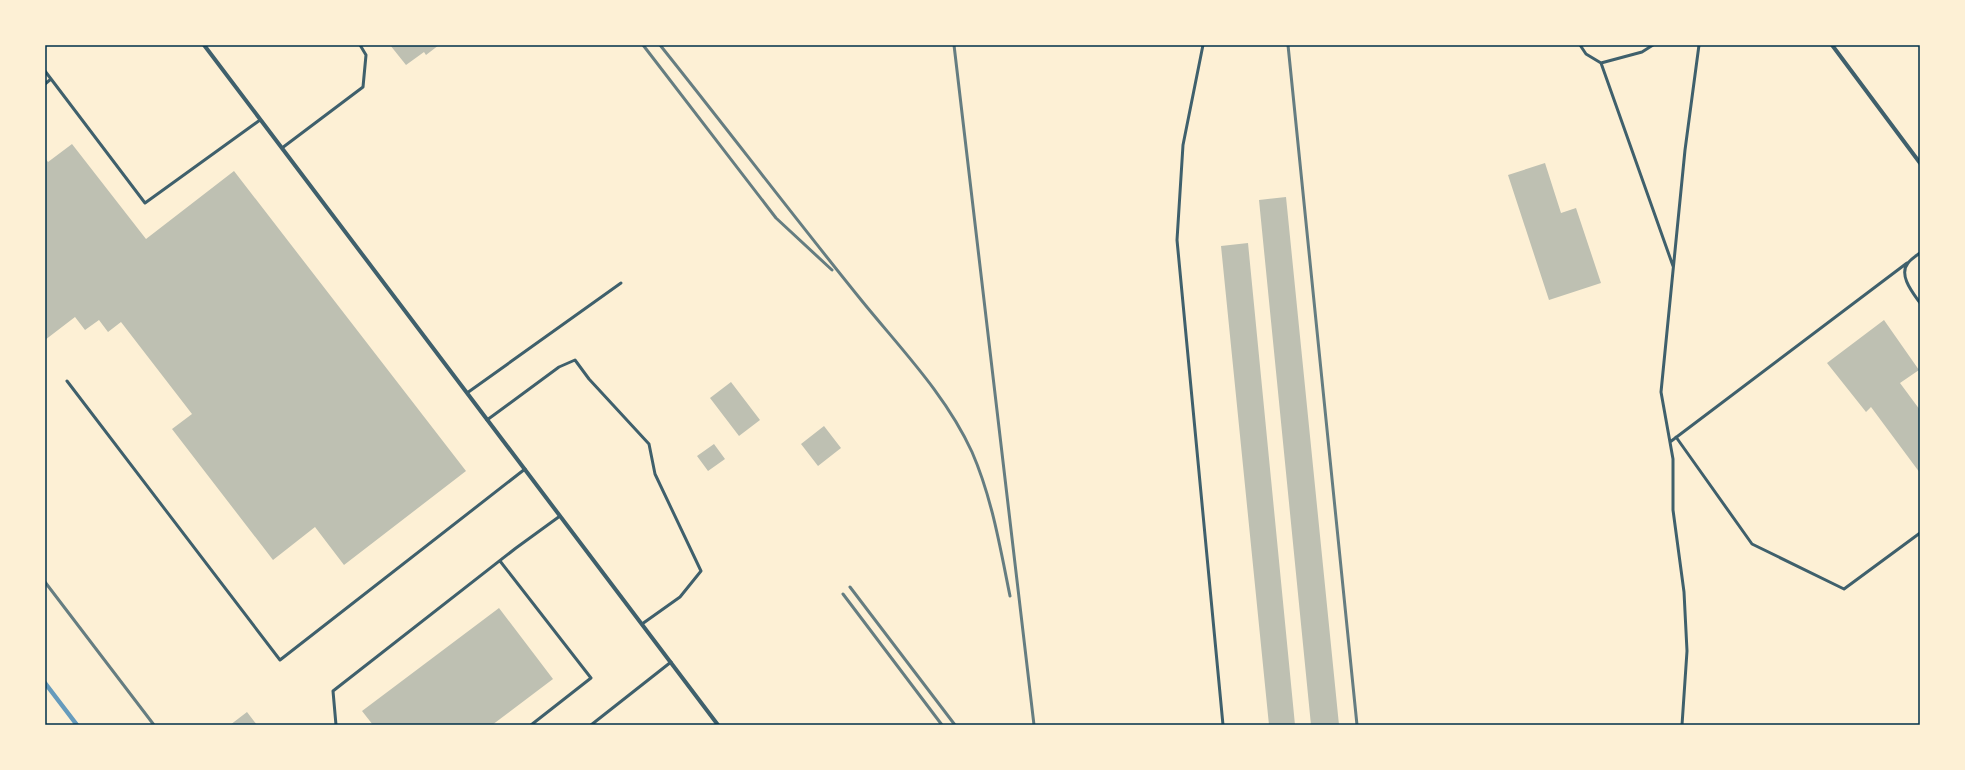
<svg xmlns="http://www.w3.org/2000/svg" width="1965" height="770" font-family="'Public Sans',sans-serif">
<rect width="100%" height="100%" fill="#fdf0d5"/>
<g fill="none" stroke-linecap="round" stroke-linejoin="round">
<path stroke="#669bbc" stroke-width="4.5" d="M45 683 77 725"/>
</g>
<path fill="#bec0b2" d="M390 45H439L426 55 424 52 406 65Z
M72 144 146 239 234 171 466 471 344 565 315 527 273 560 172 429 192 414 121 322 108 332 99 320 85 330 75 317 45 340V158L48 162Z
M1545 163 1561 213 1576 208 1601 283 1549 300 1508 175Z
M1286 197 1339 725H1311L1259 200Z
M1248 243 1295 725H1269L1221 246Z
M1884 320 1919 370 1900 383 1920 410V473L1871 407 1866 412 1827 363Z
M731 382 760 420 739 436 710 398Z
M824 426 841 448 818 466 801 444Z
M714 444 725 459 708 471 697 456Z
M499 608 553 679 492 725H373L362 711Z
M247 712 257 725H230Z"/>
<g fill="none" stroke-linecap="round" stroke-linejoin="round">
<path stroke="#3f606c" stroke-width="3" d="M1203 45 1183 145 1177 240 1223 725
M1580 45 1586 54 1601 63 1642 52 1653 45
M1601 63 1673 266
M45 71 145 203 260 120
M45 84 51 79
M282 148 363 87 366 55 360 45
M1920 253C1916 256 1911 259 1908 263 1898 275 1913 293 1920 303
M67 381 280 660 525 469
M467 393 621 283
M487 420 559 367 575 360 589 379 649 444 655 474 701 571 680 597 642 624
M1676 437 1752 544 1844 589 1920 533
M1670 442 1907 263
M500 561 591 678 531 725
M336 725 333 691 516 548 560 516
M591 725 671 662
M1682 725 1687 651 1684 592 1673 510V459L1661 392 1685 150 1699 45"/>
<path stroke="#3f606c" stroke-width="4" d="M204 45 718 725
M1832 45 1920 163"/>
<path stroke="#657d81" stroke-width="3" d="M643 45 776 218 832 270
M660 45C728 130 794 217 862 301 901 349 946 395 972 452 992 498 1000 547 1010 596
M954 45 1034 725
M1288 45 1357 725
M45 582 154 725
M850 587 955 725
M843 594 942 725"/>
</g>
<rect width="1965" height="770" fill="none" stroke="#fdf0d5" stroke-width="92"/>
<rect x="46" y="46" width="1873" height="678" fill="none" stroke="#003049" stroke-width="1.5"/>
</svg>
